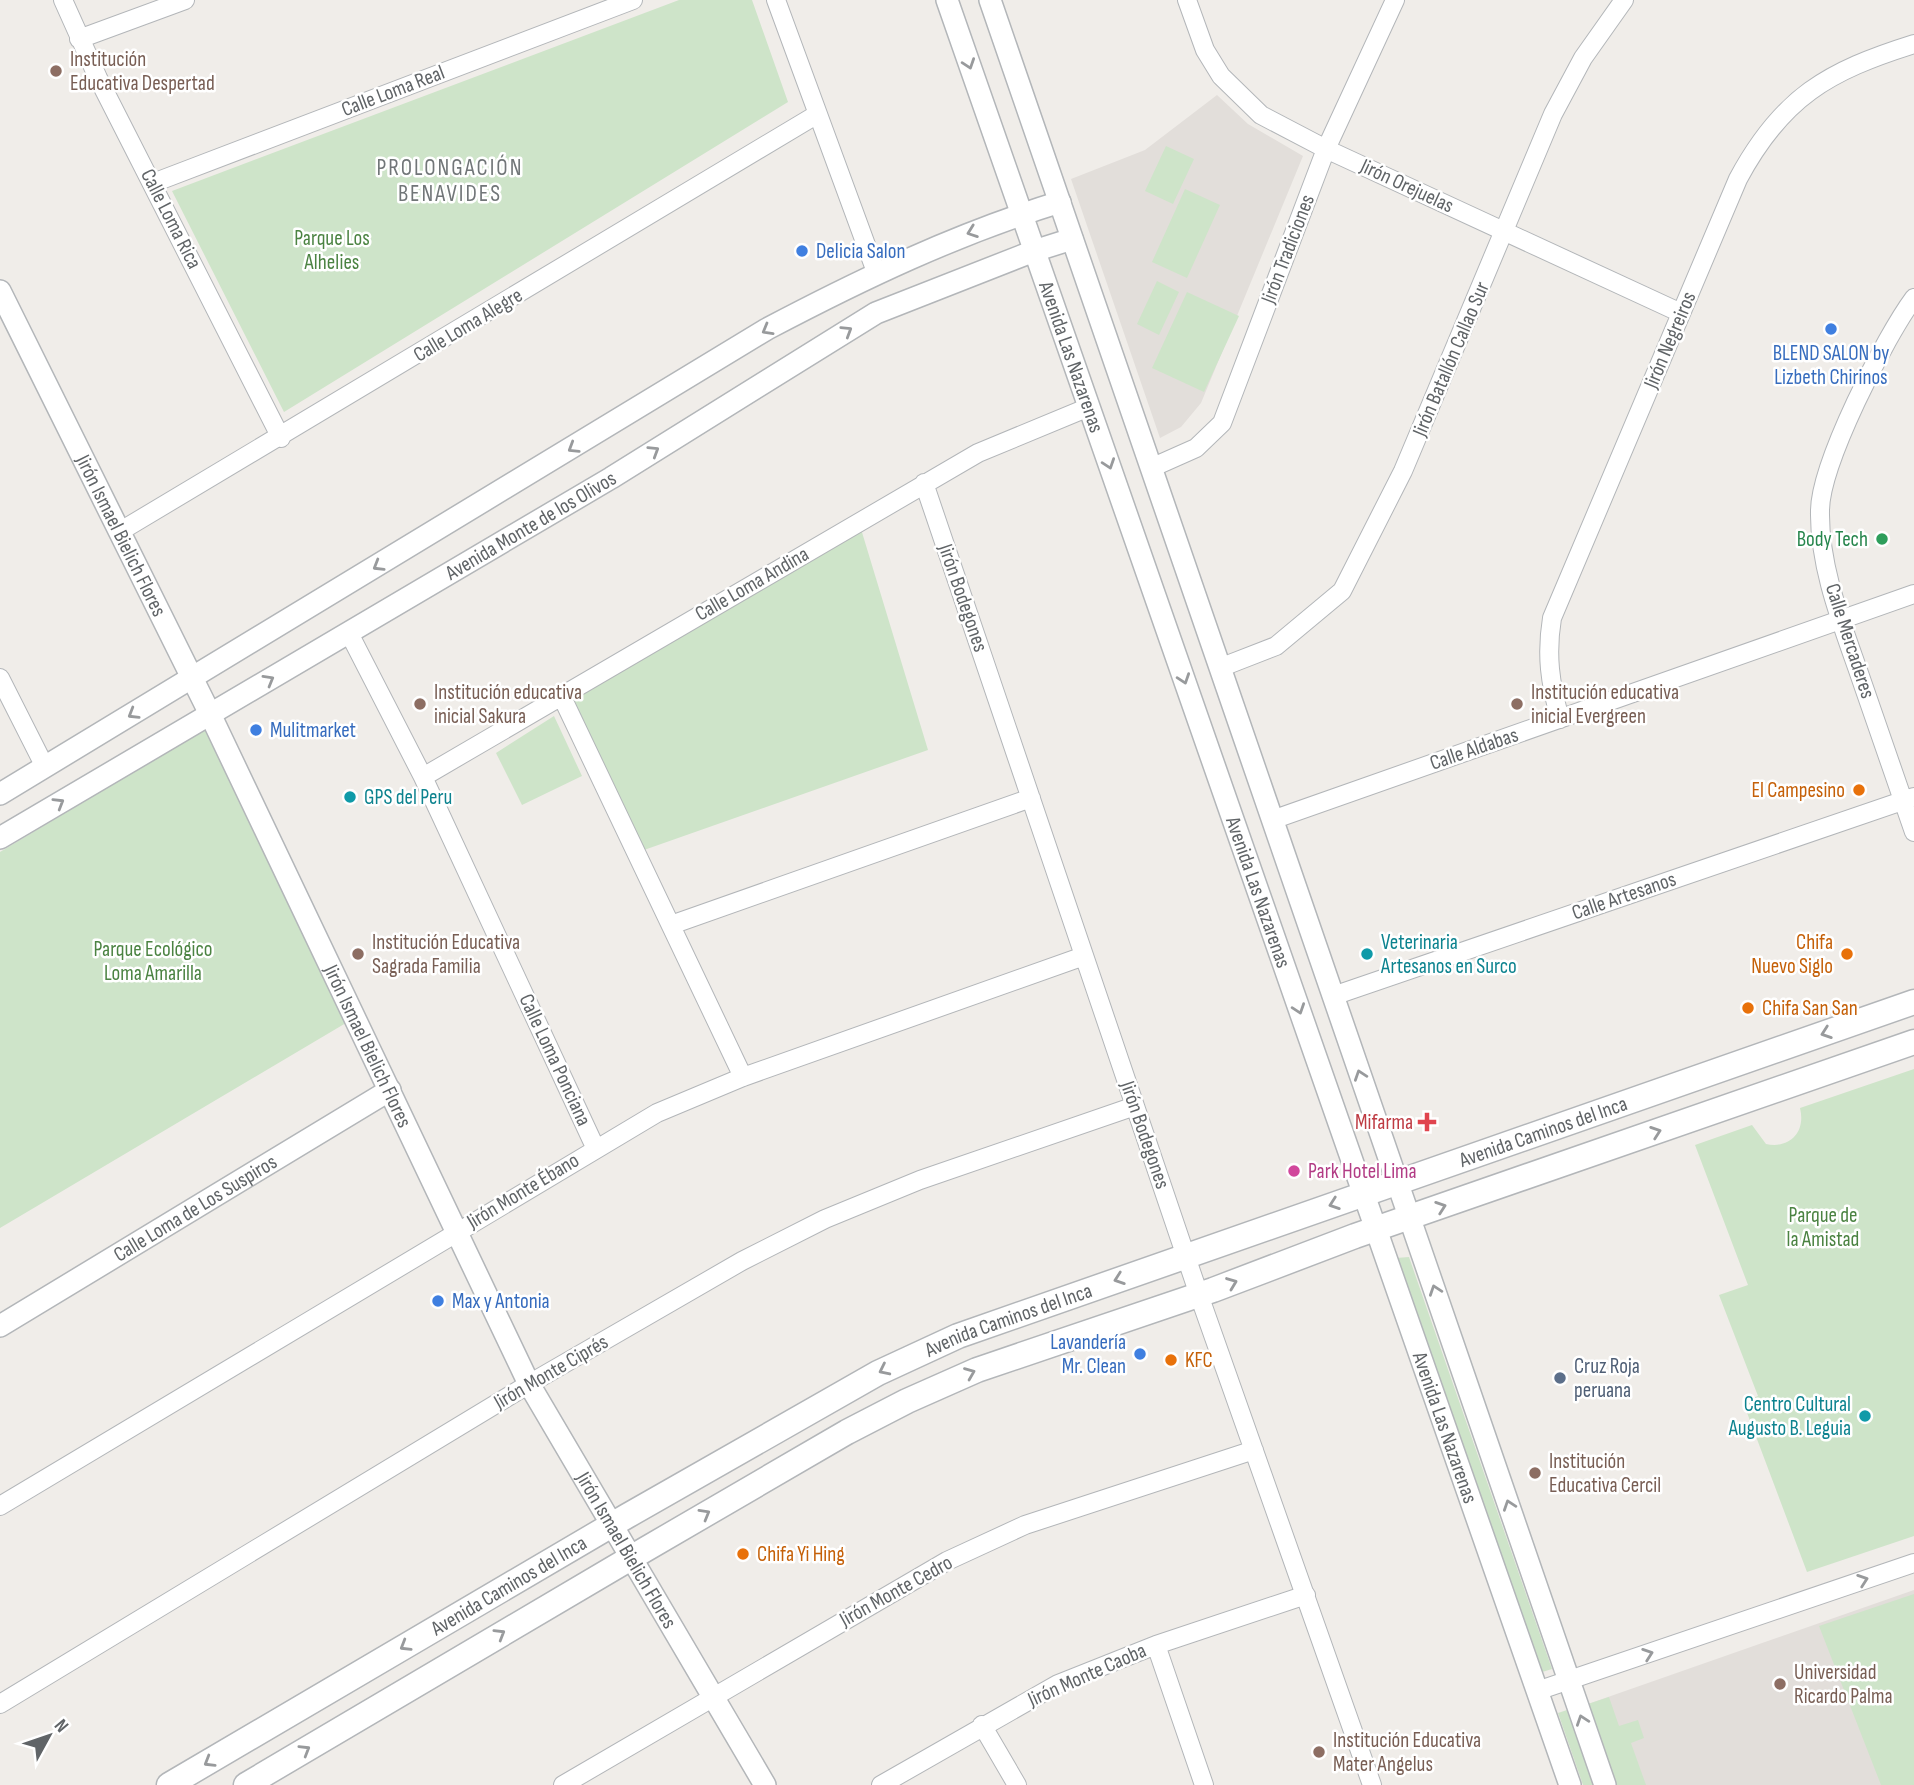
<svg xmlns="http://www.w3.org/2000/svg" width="1914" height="1785" font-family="'Sofia Sans Condensed',sans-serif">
<rect width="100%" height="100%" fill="#f0ede9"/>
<path fill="#e2deda" d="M1217 95 1248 124 1303 156 1201 403 1181 427 1160 438 1071 179 1145 150Z
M1914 1590V1785H1616L1588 1704Z"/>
<path fill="#cee4c9" d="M679 0H752L788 102 284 412 172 191Z
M1166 146 1194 159 1173 204 1145 191Z
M1185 189 1220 205 1187 278 1152 262Z
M1157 281 1179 292 1159 335 1137 324Z
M1187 292 1239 316 1204 392 1152 368Z
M861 529 928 750 644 850 571 697Z
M554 716 582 776 522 805 496 753Z
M208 727 351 1020 0 1228V852Z
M1914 1069V1536L1807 1572 1743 1402 1758 1396 1719 1295 1748 1285 1695 1145 1752 1125 1766 1144C1790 1149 1806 1132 1800 1108Z
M1409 1257 1552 1669 1539 1673 1396 1258Z
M1914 1594V1785H1881L1819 1626Z
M1609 1697 1619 1726 1638 1720 1644 1738 1631 1743 1646 1785H1616L1588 1704Z
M1570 1709 1596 1785H1583L1558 1713Z"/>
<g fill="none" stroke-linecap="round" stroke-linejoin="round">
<defs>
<path id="minor" d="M63 0 98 78 281 438
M776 0 876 272
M1187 0 1205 50 1221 76 1261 115 1326 149 1681 313
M79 39 185 0
M153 183 633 0
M1914 298C1885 337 1820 464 1820 511 1819 567 1842 624 1860 676 1878 728 1896 780 1914 832
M1151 468 1196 448 1222 423 1326 149 1395 0
M924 483 1199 1295 1372 1785
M119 532 816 115
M349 633 423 777 595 1147
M1222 667 1276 646 1342 591 1403 471 1553 114 1583 58 1624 0
M0 678 45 767
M561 695 743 1077
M1560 719C1550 683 1546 655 1552 618L1738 179C1782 97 1828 71 1914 44
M423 777 978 453 1089 407
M1272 820 1914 594
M671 925 1031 798
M1333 996 1914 797
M0 1506 657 1113 743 1077 1084 956
M1156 1645 1204 1785
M1537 1691 1914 1563
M0 1704 529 1384 742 1261 825 1219 920 1180 1135 1106
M982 1725 1017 1785
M563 1785 947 1561 1025 1525 1254 1450
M881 1785 1058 1684 1156 1645 1306 1595"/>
<g id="tertiary">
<path id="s1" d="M947 0 1570 1785"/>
<path d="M990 0 1605 1785"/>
<path id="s2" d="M0 291 210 714 529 1384 765 1785"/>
<path d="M0 794 767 329C862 279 956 234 1060 202"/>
<path id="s3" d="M0 838 611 478 876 313 1034 251 1072 239"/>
<path id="s4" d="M0 1326 390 1090"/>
</g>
<g id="secondary">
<path id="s5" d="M169 1785 627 1516 878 1373 958 1336 1914 1002"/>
<path d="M246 1785 646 1549 847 1432 907 1401 977 1370 1213 1290 1355 1236 1914 1042"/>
</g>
</defs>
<use href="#minor" stroke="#b3b6b9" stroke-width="20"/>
<use href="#tertiary" stroke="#b3b6b9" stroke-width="24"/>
<use href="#secondary" stroke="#b3b6b9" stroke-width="27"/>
<use href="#minor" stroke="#fff" stroke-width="18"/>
<use href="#tertiary" stroke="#fff" stroke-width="21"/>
<use href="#secondary" stroke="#fff" stroke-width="24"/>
</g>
<defs><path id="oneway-chevron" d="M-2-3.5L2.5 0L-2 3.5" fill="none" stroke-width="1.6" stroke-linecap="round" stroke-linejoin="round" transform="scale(1.75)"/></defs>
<g stroke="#989a9c">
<use href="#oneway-chevron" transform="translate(969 64) rotate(71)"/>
<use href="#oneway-chevron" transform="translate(972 232) rotate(160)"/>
<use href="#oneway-chevron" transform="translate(767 330) rotate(150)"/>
<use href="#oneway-chevron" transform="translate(847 331) rotate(-32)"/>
<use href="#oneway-chevron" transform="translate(573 448) rotate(148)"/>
<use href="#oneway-chevron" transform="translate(654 451) rotate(-32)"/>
<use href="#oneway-chevron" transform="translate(1109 464) rotate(71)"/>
<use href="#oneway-chevron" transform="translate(378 566) rotate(149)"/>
<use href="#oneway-chevron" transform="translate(1184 679) rotate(71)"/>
<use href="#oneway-chevron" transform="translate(269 680) rotate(-30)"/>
<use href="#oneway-chevron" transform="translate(133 714) rotate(149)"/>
<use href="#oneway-chevron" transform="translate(59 803) rotate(-31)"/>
<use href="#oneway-chevron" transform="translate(1299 1009) rotate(71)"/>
<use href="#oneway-chevron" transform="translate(1826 1033) rotate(161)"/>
<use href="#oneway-chevron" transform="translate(1360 1075) rotate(-109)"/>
<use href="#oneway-chevron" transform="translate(1656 1132) rotate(-19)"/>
<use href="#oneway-chevron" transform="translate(1334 1204) rotate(161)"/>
<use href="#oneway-chevron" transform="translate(1441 1207) rotate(-19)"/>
<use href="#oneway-chevron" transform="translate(1119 1279) rotate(161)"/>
<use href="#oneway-chevron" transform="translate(1232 1283) rotate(-21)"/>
<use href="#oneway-chevron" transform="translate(1435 1290) rotate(-109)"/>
<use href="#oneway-chevron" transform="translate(884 1370) rotate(154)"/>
<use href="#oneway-chevron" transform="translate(970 1373) rotate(-22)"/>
<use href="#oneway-chevron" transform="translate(1509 1505) rotate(-109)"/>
<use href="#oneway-chevron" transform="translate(705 1514) rotate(-30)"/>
<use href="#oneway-chevron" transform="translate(1863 1580) rotate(-19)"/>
<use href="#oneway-chevron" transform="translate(500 1634) rotate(-31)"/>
<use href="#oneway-chevron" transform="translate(405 1646) rotate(149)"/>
<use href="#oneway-chevron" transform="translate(1648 1654) rotate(-19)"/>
<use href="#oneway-chevron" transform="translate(1582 1720) rotate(-109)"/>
<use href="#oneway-chevron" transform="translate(305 1750) rotate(-31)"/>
<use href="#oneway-chevron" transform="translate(209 1762) rotate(149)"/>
</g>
<g fill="#8d6e63" stroke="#fff" stroke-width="2.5">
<circle cx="56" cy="71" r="7"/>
<circle cx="420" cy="704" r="7"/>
<circle cx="1517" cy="704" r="7"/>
<circle cx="358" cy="954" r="7"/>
<circle cx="1535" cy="1473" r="7"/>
<circle cx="1780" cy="1684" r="7"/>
<circle cx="1319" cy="1752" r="7"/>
</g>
<g fill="#3f7fe0" stroke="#fff" stroke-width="2.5">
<circle cx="802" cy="251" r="7"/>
<circle cx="1831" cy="329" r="7"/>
<circle cx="256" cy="730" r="7"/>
<circle cx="438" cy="1301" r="7"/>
<circle cx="1140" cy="1354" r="7"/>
</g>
<circle fill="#2e9e5b" stroke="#fff" stroke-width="2.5" cx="1882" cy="539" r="7"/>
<g fill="#e8710a" stroke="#fff" stroke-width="2.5">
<circle cx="1859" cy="790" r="7"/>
<circle cx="1847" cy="954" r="7"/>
<circle cx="1748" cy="1008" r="7"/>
<circle cx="1171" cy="1360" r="7"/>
<circle cx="743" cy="1554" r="7"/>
</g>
<g fill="#0f9aa8" stroke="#fff" stroke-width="2.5">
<circle cx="350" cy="797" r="7"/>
<circle cx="1367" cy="954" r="7"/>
<circle cx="1865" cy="1416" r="7"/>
</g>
<path fill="#e0444e" stroke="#fff" stroke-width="2.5" d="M1423.5 1111.5h7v7h7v7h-7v7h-7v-7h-7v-7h7z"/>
<circle fill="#d1479c" stroke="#fff" stroke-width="2.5" cx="1294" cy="1171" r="7"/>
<circle fill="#5c6f8a" stroke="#fff" stroke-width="2.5" cx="1560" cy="1378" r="7"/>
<g text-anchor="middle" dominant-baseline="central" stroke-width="5" stroke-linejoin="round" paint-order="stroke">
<g font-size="21" fill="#785e54" stroke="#fff" text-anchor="start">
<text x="70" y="59">Institución<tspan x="70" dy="24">Educativa Despertad</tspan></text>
<text x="434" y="692">Institución educativa<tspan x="434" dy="24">inicial Sakura</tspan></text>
<text x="1531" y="692">Institución educativa<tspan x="1531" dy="24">inicial Evergreen</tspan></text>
<text x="372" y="942">Institución Educativa<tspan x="372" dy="24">Sagrada Familia</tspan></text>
<text x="1549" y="1461">Institución<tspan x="1549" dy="24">Educativa Cercil</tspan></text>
<text x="1794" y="1672">Universidad<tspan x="1794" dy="24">Ricardo Palma</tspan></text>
<text x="1333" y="1740">Institución Educativa<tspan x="1333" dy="24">Mater Angelus</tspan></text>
</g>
<g font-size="21" fill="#606467" stroke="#fff">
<text transform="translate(393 91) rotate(-21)">Calle Loma Real</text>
<text transform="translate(1407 186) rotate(25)">Jirón Orejuelas</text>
<text transform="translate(171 219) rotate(63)">Calle Loma Rica</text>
<text transform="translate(1288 249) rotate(-69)">Jirón Tradiciones</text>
<text transform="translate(468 325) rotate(-31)">Calle Loma Alegre</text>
<text transform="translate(1670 340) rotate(-67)">Jirón Negreiros</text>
<text stroke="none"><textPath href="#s1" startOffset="378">Avenida Las Nazarenas</textPath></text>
<text transform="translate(1451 359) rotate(-67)">Jirón Batallón Callao Sur</text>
<text stroke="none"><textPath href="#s3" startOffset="616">Avenida Monte de los Olivos</textPath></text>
<text stroke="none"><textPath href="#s2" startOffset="273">Jirón Ismael Bielich Flores</textPath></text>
<text transform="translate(752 584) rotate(-30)">Calle Loma Andina</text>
<text transform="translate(963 598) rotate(71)">Jirón Bodegones</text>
<text transform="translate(1850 641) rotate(72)">Calle Mercaderes</text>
<text transform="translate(1474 749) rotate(-19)">Calle Aldabas</text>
<text stroke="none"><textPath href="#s1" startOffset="945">Avenida Las Nazarenas</textPath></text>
<text transform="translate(1624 896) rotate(-19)">Calle Artesanos</text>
<text stroke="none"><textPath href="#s2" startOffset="840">Jirón Ismael Bielich Flores</textPath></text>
<text transform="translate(555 1060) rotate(65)">Calle Loma Ponciana</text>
<text stroke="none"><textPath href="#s5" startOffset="1528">Avenida Caminos del Inca</textPath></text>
<text transform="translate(1145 1135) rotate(71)">Jirón Bodegones</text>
<text transform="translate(523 1191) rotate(-31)">Jirón Monte Ébano</text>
<text stroke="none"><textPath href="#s4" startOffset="228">Calle Loma de Los Suspiros</textPath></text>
<text stroke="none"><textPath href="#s5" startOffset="961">Avenida Caminos del Inca</textPath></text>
<text transform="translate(551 1372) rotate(-30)">Jirón Monte Ciprés</text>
<text stroke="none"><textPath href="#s1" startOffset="1512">Avenida Las Nazarenas</textPath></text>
<text stroke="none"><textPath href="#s2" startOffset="1407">Jirón Ismael Bielich Flores</textPath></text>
<text stroke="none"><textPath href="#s5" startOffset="394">Avenida Caminos del Inca</textPath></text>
<text transform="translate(896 1591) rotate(-29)">Jirón Monte Cedro</text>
<text transform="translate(1087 1675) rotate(-24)">Jirón Monte Caoba</text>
</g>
<g font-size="21" fill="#4b8342" stroke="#fff">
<text x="332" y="238">Parque Los<tspan x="332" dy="24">Alhelies</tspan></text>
<text x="153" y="949">Parque Ecológico<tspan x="153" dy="24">Loma Amarilla</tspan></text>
<text x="1823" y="1215">Parque de<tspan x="1823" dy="24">la Amistad</tspan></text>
</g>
<g font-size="21" fill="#366cbe" stroke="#fff" text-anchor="start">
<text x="816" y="251">Delicia Salon</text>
<text x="1831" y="353" text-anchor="middle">BLEND SALON by<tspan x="1831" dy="24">Lizbeth Chirinos</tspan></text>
<text x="270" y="730">Mulitmarket</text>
<text x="452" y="1301">Max y Antonia</text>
<text x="1126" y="1342" text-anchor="end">Lavandería<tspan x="1126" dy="24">Mr. Clean</tspan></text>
</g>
<g font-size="21" fill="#27864d" stroke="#fff" text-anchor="end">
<text x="1868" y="539">Body Tech</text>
</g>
<g font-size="21" fill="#c56008" stroke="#fff" text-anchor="start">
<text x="1845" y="790" text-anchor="end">El Campesino</text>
<text x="1833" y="942" text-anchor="end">Chifa<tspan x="1833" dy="24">Nuevo Siglo</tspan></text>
<text x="1762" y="1008">Chifa San San</text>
<text x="1185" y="1360">KFC</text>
<text x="757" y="1554">Chifa Yi Hing</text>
</g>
<g font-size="21" fill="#0d838f" stroke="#fff" text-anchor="start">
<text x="364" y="797">GPS del Peru</text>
<text x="1381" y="942">Veterinaria<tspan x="1381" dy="24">Artesanos en Surco</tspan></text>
<text x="1851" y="1404" text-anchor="end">Centro Cultural<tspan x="1851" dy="24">Augusto B. Leguia</tspan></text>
</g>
<g font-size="21" fill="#be3a42" stroke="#fff" text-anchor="end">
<text x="1413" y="1122">Mifarma</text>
</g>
<g font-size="21" fill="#b23c85" stroke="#fff" text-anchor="start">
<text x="1308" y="1171">Park Hotel Lima</text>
</g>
<g font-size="21" fill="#4e5e75" stroke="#fff" text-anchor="start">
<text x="1574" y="1366">Cruz Roja<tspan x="1574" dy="24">peruana</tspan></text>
</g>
<g font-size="23" letter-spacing="2" fill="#717678" stroke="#fff">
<text x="450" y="168">PROLONGACIÓN<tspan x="450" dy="26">BENAVIDES</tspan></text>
</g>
</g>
<g transform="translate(49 1736) rotate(50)" stroke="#ffffff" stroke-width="5" paint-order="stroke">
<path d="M0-5L12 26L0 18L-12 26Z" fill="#606467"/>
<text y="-10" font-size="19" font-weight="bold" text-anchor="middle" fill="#606467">N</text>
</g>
</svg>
